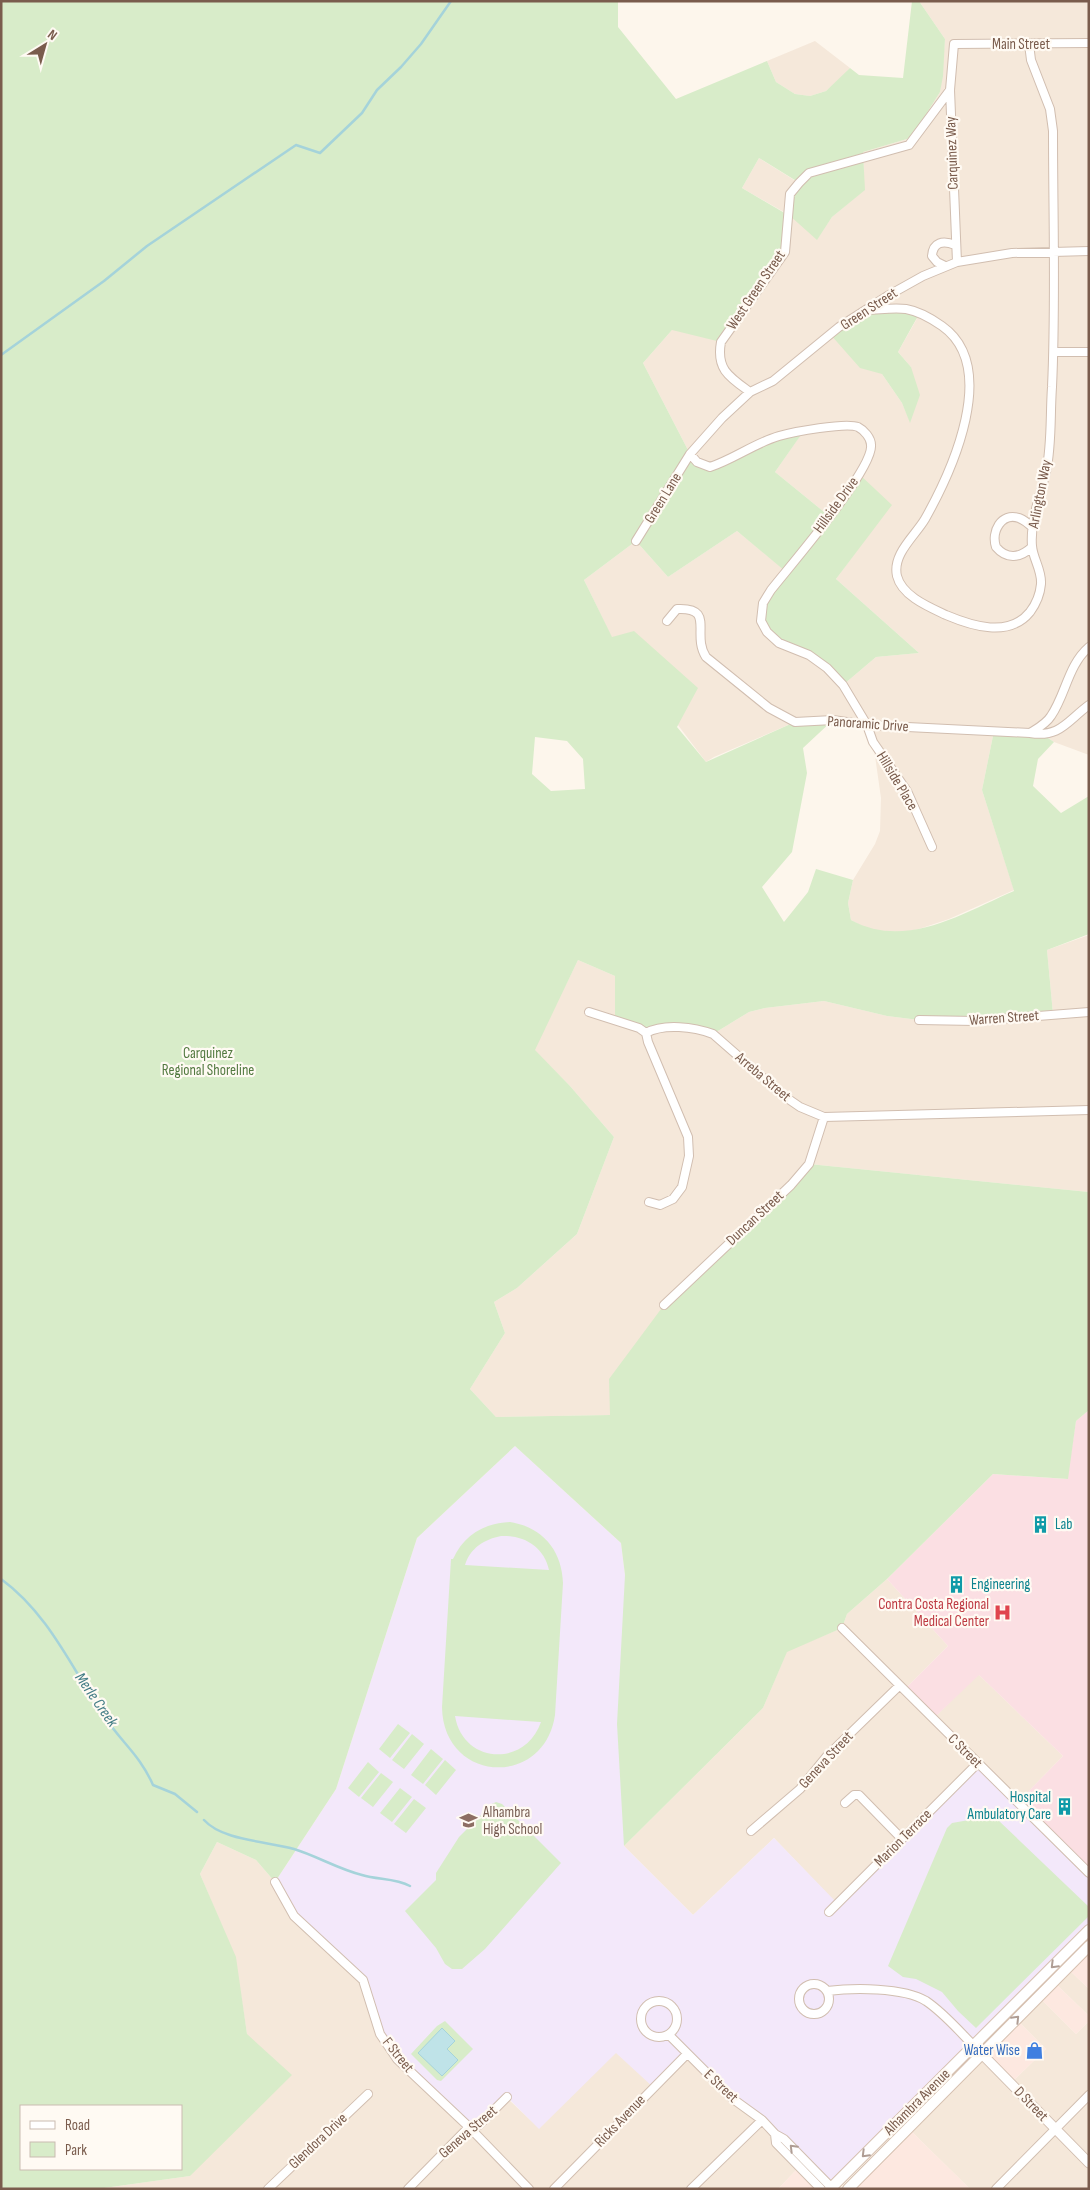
<svg xmlns="http://www.w3.org/2000/svg" width="1090" height="2190" font-family="'Sofia Sans Condensed',sans-serif">
<rect width="100%" height="100%" fill="#fdf6ec"/>
<path fill="#f5e8da" fill-rule="evenodd" d="M919 1H1089V755L1054 742 1045 736 994 731 982 790 1014 890 949 919 922 928 902 933 881 932 864 927 851 920 848 903 853 880 875 844 880 831 881 798 873 742 867 725 849 722H795L714 757 706 762 612 638 584 580 636 541 668 577 737 531 786 571 809 655 843 685 876 657 919 653 836 579 891 504 829 516 775 472 802 433 710 467 690 454 643 363 672 330 789 215 742 188 759 158 799 183 817 239 832 217 864 190 863 152 907 139 915 132 940 92 945 39ZM919 315 898 352 911 367 910 422 902 403 882 374Z
M815 41 850 68 841 78 826 91 810 96 795 94 776 82 767 61Z
M1089 935V1192L809 1164 610 1415 496 1417 470 1389 505 1333 494 1302 517 1288 577 1234 614 1137 570 1086 534 1050 578 960 615 976 671 1028 713 1034 749 1012 765 1008 824 1001 887 1016 919 1020 1053 1014 1047 950Z
M887 1579 948 1646 904 1690 933 1719 978 1674 1063 1756 1017 1803 837 1904 774 1838 693 1915 624 1846 763 1708 787 1651 842 1628 847 1614Z
M217 1842 256 1860 275 1882 539 2128 616 2052 687 2054 762 2120 776 2143 799 2167 778 2189H97L190 2176 247 2034 235 1957 200 1874Z
M1067 1968 1089 1989V2016L1053 1981Z
M1038 1996 1076 2034 1089 2021V2189H970L907 2127 982 2054 1011 2083 1046 2049 1016 2019Z"/>
<path fill="#fde8e0" d="M1089 1947V1989L1067 1968Z
M1053 1981 1089 2016V2021L1076 2034 1038 1996Z
M1016 2019 1046 2049 1011 2083 982 2054Z
M907 2127 970 2189H848Z
M799 2167 821 2189H778Z"/>
<path fill="#f3e8fa" d="M515 1446 621 1543 625 1575 624 1846 693 1915 774 1838 837 1903 977 1764 1089 1873V1930L832 2187 687 2054 653 2087 616 2053 539 2129 507 2097 479 2125 469 2127 386 2044 363 1980 294 1916 275 1882 336 1789 417 1538Z"/>
<path fill="#fbdfe3" d="M1089 1410V1873L1017 1803 1063 1756 979 1675 933 1719 904 1690 948 1646 887 1579 993 1474 1067 1479 1076 1421Z"/>
<path fill="#d8ecc9" fill-rule="evenodd" d="M1 1H618V27L676 99 767 61 776 82 795 94 810 96 826 91 850 68 859 75 903 78 912 1H919L945 39 943 76 940 92 915 132 907 139 863 152 865 190 832 217 817 240 789 215 785 252 721 342 672 330 643 363 690 454 704 466 763 442 803 432 775 472 829 516 859 474 892 505 836 579 919 653 876 657 843 685 827 668 779 643 761 621 763 603 785 571 737 531 668 577 636 541 584 580 612 637 634 631 698 688 677 727 706 762 795 722 833 720 803 748 807 773 792 852 762 887 784 922 808 892 816 869 853 880 848 903 851 920C906 950 963 913 1014 891L982 790 994 731 1045 736 1054 742 1038 759 1033 786 1061 813 1089 796V934L1047 950 1053 1014 919 1020 887 1016 824 1001 765 1008 749 1012 713 1034 671 1028 646 1033 615 1021V976L578 960 535 1050 570 1086 614 1137 577 1234 517 1288 494 1302 505 1333 470 1389 496 1417 610 1415 609 1379 664 1305 809 1164 1089 1192V1410L1076 1421 1068 1479 993 1474 887 1579 847 1614 842 1628 787 1652 763 1708 624 1846 617 1724 625 1575 621 1543 515 1446 417 1538 336 1789 275 1882 256 1860 217 1842 200 1874 236 1957 247 2034 292 2075 190 2176 97 2189H1ZM759 158 798 182 790 194 788 215 742 188ZM535 737 567 741 583 759 585 789 551 791 532 774ZM21 2106H181V2169H21Z
M906 309 919 314 898 352 911 367 920 395 910 423 902 403 882 374 860 368 830 334 866 310Z
M510 1522C542 1527 562 1550 563 1583L555 1715C544 1789 443 1783 442 1707L451 1559H453C464 1535 484 1523 510 1522ZM501 1536C524 1535 544 1547 549 1570L465 1565C470 1548 485 1539 501 1536ZM455 1716 540 1722H541C525 1768 463 1764 455 1716Z
M398 1724 410 1733 390 1758 379 1749Z
M412 1734 424 1744 404 1769 392 1760Z
M431 1749 443 1759 423 1784 411 1775Z
M445 1760 456 1770 436 1795 425 1785Z
M368 1762 379 1772 359 1797 348 1788Z
M381 1773 393 1782 373 1807 361 1798Z
M400 1788 412 1797 392 1822 380 1813Z
M414 1799 426 1808 406 1833 394 1824Z
M496 1802 502 1804 561 1863 485 1949 462 1969H452L445 1964 436 1948 405 1911 436 1880V1873L459 1837 492 1804Z
M986 1817 998 1820 1088 1906 1089 1916 976 2028 958 2011 942 1992 916 1979 903 1977 888 1966 947 1828 952 1823Z
M445 2021 473 2049 441 2081 437 2080 411 2054 437 2026Z"/>
<path fill="#bfe3e8" stroke="#a5d3da" d="M442 2028 455 2041 447 2049 458 2060 442 2076 418 2053Z"/>
<g fill="none" stroke-linecap="round" stroke-linejoin="round">
<path stroke="#a5d3da" stroke-width="2.5" d="M1 355 104 281 147 246 296 145 320 153 362 113 377 90 401 67 421 44 451 1
M1 1579C49 1614 72 1669 104 1716 121 1742 140 1755 153 1785L175 1794 197 1812
M204 1820C223 1841 267 1841 294 1849 317 1856 338 1869 362 1875 378 1880 395 1878 410 1886"/>
<defs>
<path id="minor" d="M957 262 950 90 954 44 1089 43
M945 266 937 262 932 256C933 242 943 240 955 245
M866 310C878 310 893 307 906 309 918 311 932 319 942 326 1000 367 952 471 925 519 915 536 892 554 897 576 902 596 929 607 946 615 972 626 1009 638 1030 612 1036 604 1040 595 1041 584 1042 570 1033 559 1032 546 1030 522 1040 495 1046 472 1052 445 1050 415 1052 387 1056 302 1053 216 1053 131L1050 109 1031 60 1029 44
M1054 352H1089
M750 392C729 377 716 369 721 342L785 252 790 194 799 183 809 173 909 145 950 90
M690 454 697 462 710 467C734 459 755 443 779 436 793 432 846 422 858 427 864 430 871 438 871 445 874 469 789 567 771 590L763 603 761 621 767 632 779 643 809 655 827 668 843 685 867 725 873 742 907 791 932 847
M636 541 690 454 722 418 750 392 773 381 839 327 889 295 923 276 957 262 1012 253 1089 251
M1032 547C1020 558 1007 560 996 547 991 532 1001 512 1019 518 1024 520 1029 524 1033 528
M667 621 677 609C716 607 691 634 706 657L769 708 795 722 833 720 867 725 1030 733C1038 728 1046 724 1051 716 1066 694 1068 665 1089 647
M1030 733C1060 738 1067 721 1089 705
M589 1012 639 1028 646 1033
M919 1020 975 1021 1089 1012
M649 1202 660 1205 673 1199 682 1187 689 1156 688 1137 648 1042 646 1033C664 1023 694 1027 713 1034L784 1096 800 1107 824 1117 1089 1110
M664 1305 791 1185 809 1164 824 1117
M842 1628 1089 1873
M845 1803 854 1795H859L902 1839
M751 1831 800 1789 827 1756 899 1686
M275 1882 294 1916 363 1980 380 2034 397 2059 469 2127 529 2189
M829 1912 977 1764
M799 1999a15 15 0 1 1 30 0a15 15 0 1 1-30 0Z
M827 1991C853 1988 903 1987 926 2001 944 2013 959 2031 974 2046
M641 2019a18 18 0 1 1 36 0a18 18 0 1 1-36 0Z
M669 2035 733 2099 762 2120 775 2134 784 2139 833 2189
M775 2134 776 2143 821 2189
M268 2189 368 2094
M408 2189 469 2127 479 2125 507 2097
M554 2189 687 2054
M691 2189 762 2120
M996 2189 1089 2095"/>
<path id="tertiary" d="M974 2046 1089 2163"/>
<path id="secondary" d="M830 2189 1089 1930
M848 2189 1089 1946"/>
</defs>
<use href="#minor" stroke="#d1beb0" stroke-width="10"/>
<use href="#tertiary" stroke="#d1beb0" stroke-width="11"/>
<use href="#secondary" stroke="#d6c0b0" stroke-width="12"/>
<use href="#minor" stroke="#fff" stroke-width="8"/>
<use href="#tertiary" stroke="#fff" stroke-width="9"/>
<use href="#secondary" stroke="#fff" stroke-width="10"/>
</g>
<defs><path id="oneway-chevron" d="M-2-3.5L2.5 0L-2 3.5" fill="none" stroke-width="1.6" stroke-linecap="round" stroke-linejoin="round" transform="scale(1.25)"/></defs>
<g stroke="#af9d94">
<use href="#oneway-chevron" transform="translate(1054 1965) rotate(135)"/>
<use href="#oneway-chevron" transform="translate(1016 2019) rotate(-46)"/>
<use href="#oneway-chevron" transform="translate(793 2148) rotate(-135)"/>
<use href="#oneway-chevron" transform="translate(865 2154) rotate(135)"/>
</g>
<defs>
<symbol id="building-bare" viewBox="-9 -9 18 18"><path d="M-4-6H4V6H1V3H-1V6H-4ZM-2.5-4.3h1.7v1.8h-1.7ZM.8-4.3h1.7v1.8H.8ZM-2.5-1h1.7V.8h-1.7ZM.8-1h1.7V.8H.8Z" fill="#0f9aa8" stroke="#fffaf3" stroke-width="2.5" paint-order="stroke"/></symbol>
<symbol id="hospital-bare" viewBox="-9 -9 18 18"><path d="M-5-5h3v3.5h4V-5h3V5h-3V1.5h-4V5h-3Z" fill="#e0444e" stroke="#fffaf3" stroke-width="2.5" paint-order="stroke"/></symbol>
<symbol id="school-bare" viewBox="-9 -9 18 18"><path d="M0-5L7-2L0 1L-7-2ZM-4 1L0 2.5L4 1V4Q0 6-4 4Z" fill="#8d6e63" stroke="#fffaf3" stroke-width="2.5" paint-order="stroke"/></symbol>
<symbol id="shop-bare" viewBox="-9 -9 18 18"><path d="M-5-2.5h2.3a2.7 3.5 0 0 1 5.4 0H5L5.5 6h-11ZM-1.5-2.5h3a1.5 2.3 0 0 0-3 0Z" fill="#3f7fe0" stroke="#fffaf3" stroke-width="2.5" paint-order="stroke"/></symbol>
</defs>
<g fill-rule="evenodd">
<use href="#building-bare" x="1028" y="1512" width="25" height="25"/>
<use href="#building-bare" x="944" y="1572" width="25" height="25"/>
<use href="#hospital-bare" x="990" y="1600" width="25" height="25"/>
<use href="#building-bare" x="1052" y="1794" width="25" height="25"/>
<use href="#school-bare" x="456" y="1808" width="25" height="25"/>
<use href="#shop-bare" x="1022" y="2038" width="25" height="25"/>
</g>
<g text-anchor="middle" dominant-baseline="central" stroke-width="4.5" stroke-linejoin="round" paint-order="stroke">
<g font-size="15" fill="#7a5c4d" stroke="#fffaf3">
<text x="1021" y="44">Main Street</text>
<text transform="translate(952 153) rotate(-92)">Carquinez Way</text>
<text transform="translate(756 290) rotate(-56)">West Green Street</text>
<text transform="translate(869 309) rotate(-33)">Green Street</text>
<text transform="translate(1040 494) rotate(-79)">Arlington Way</text>
<text transform="translate(663 498) rotate(-58)">Green Lane</text>
<text transform="translate(836 505) rotate(-54)">Hillside Drive</text>
<text transform="translate(868 724) rotate(4)">Panoramic Drive</text>
<text transform="translate(897 781) rotate(59)">Hillside Place</text>
<text transform="translate(1004 1018) rotate(-4)">Warren Street</text>
<text transform="translate(763 1077) rotate(40)">Arreba Street</text>
<text transform="translate(755 1218) rotate(-43)">Duncan Street</text>
<text transform="translate(965 1751) rotate(45)">C Street</text>
<text transform="translate(826 1760) rotate(-47)">Geneva Street</text>
<text transform="translate(903 1838) rotate(-45)">Marion Terrace</text>
<text transform="translate(398 2055) rotate(51)">F Street</text>
<text transform="translate(721 2086) rotate(43)">E Street</text>
<text transform="translate(917 2102) rotate(-45)">Alhambra Avenue</text>
<text transform="translate(1031 2104) rotate(46)">D Street</text>
<text transform="translate(620 2121) rotate(-46)">Ricks Avenue</text>
<text transform="translate(468 2132) rotate(-41)">Geneva Street</text>
<text transform="translate(318 2141) rotate(-43)">Glendora Drive</text>
</g>
<g font-size="15" fill="#537a41" stroke="#fffaf3">
<text x="208" y="1053">Carquinez<tspan x="208" dy="17">Regional Shoreline</tspan></text>
</g>
<g font-size="15" fill="#0d838f" stroke="#fffaf3" text-anchor="start">
<text x="1055" y="1524">Lab</text>
<text x="971" y="1584">Engineering</text>
<text x="1051" y="1797" text-anchor="end">Hospital<tspan x="1051" dy="17">Ambulatory Care</tspan></text>
</g>
<g font-size="15" fill="#be3a42" stroke="#fffaf3" text-anchor="end">
<text x="989" y="1604">Contra Costa Regional<tspan x="989" dy="17">Medical Center</tspan></text>
</g>
<g font-size="15" fill="#785e54" stroke="#fffaf3" text-anchor="start">
<text x="483" y="1812">Alhambra<tspan x="483" dy="17">High School</tspan></text>
</g>
<g font-size="15" fill="#366cbe" stroke="#fffaf3" text-anchor="end">
<text x="1020" y="2050">Water Wise</text>
</g>
<g font-size="16" font-style="italic" fill="#437c86" stroke="#fffaf3">
<text transform="translate(96 1700) rotate(55)">Merle Creek</text>
</g>
</g>
<rect width="1090" height="2190" fill="none" stroke="#7a5c4d" stroke-width="5"/>
<rect x="20" y="2105" width="162" height="65" fill="#fffaf3" stroke="#cabbb1"/>
<rect x="30" y="2121" width="25" height="8" fill="#ffffff" stroke="#cabbb1"/>
<text x="65" y="2130" font-size="15" fill="#7a5c4d">Road</text>
<rect x="30" y="2142" width="25" height="15" fill="#d8ecc9" stroke="#cabbb1"/>
<text x="65" y="2155" font-size="15" fill="#7a5c4d">Park</text>
<g transform="translate(45 45) rotate(37)" stroke="#fffaf3" stroke-width="4" paint-order="stroke">
<path d="M0-4L9 19L0 12L-9 19Z" fill="#7a5c4d"/>
<text y="-8" font-size="14" font-weight="bold" text-anchor="middle" fill="#7a5c4d">N</text>
</g>
</svg>
